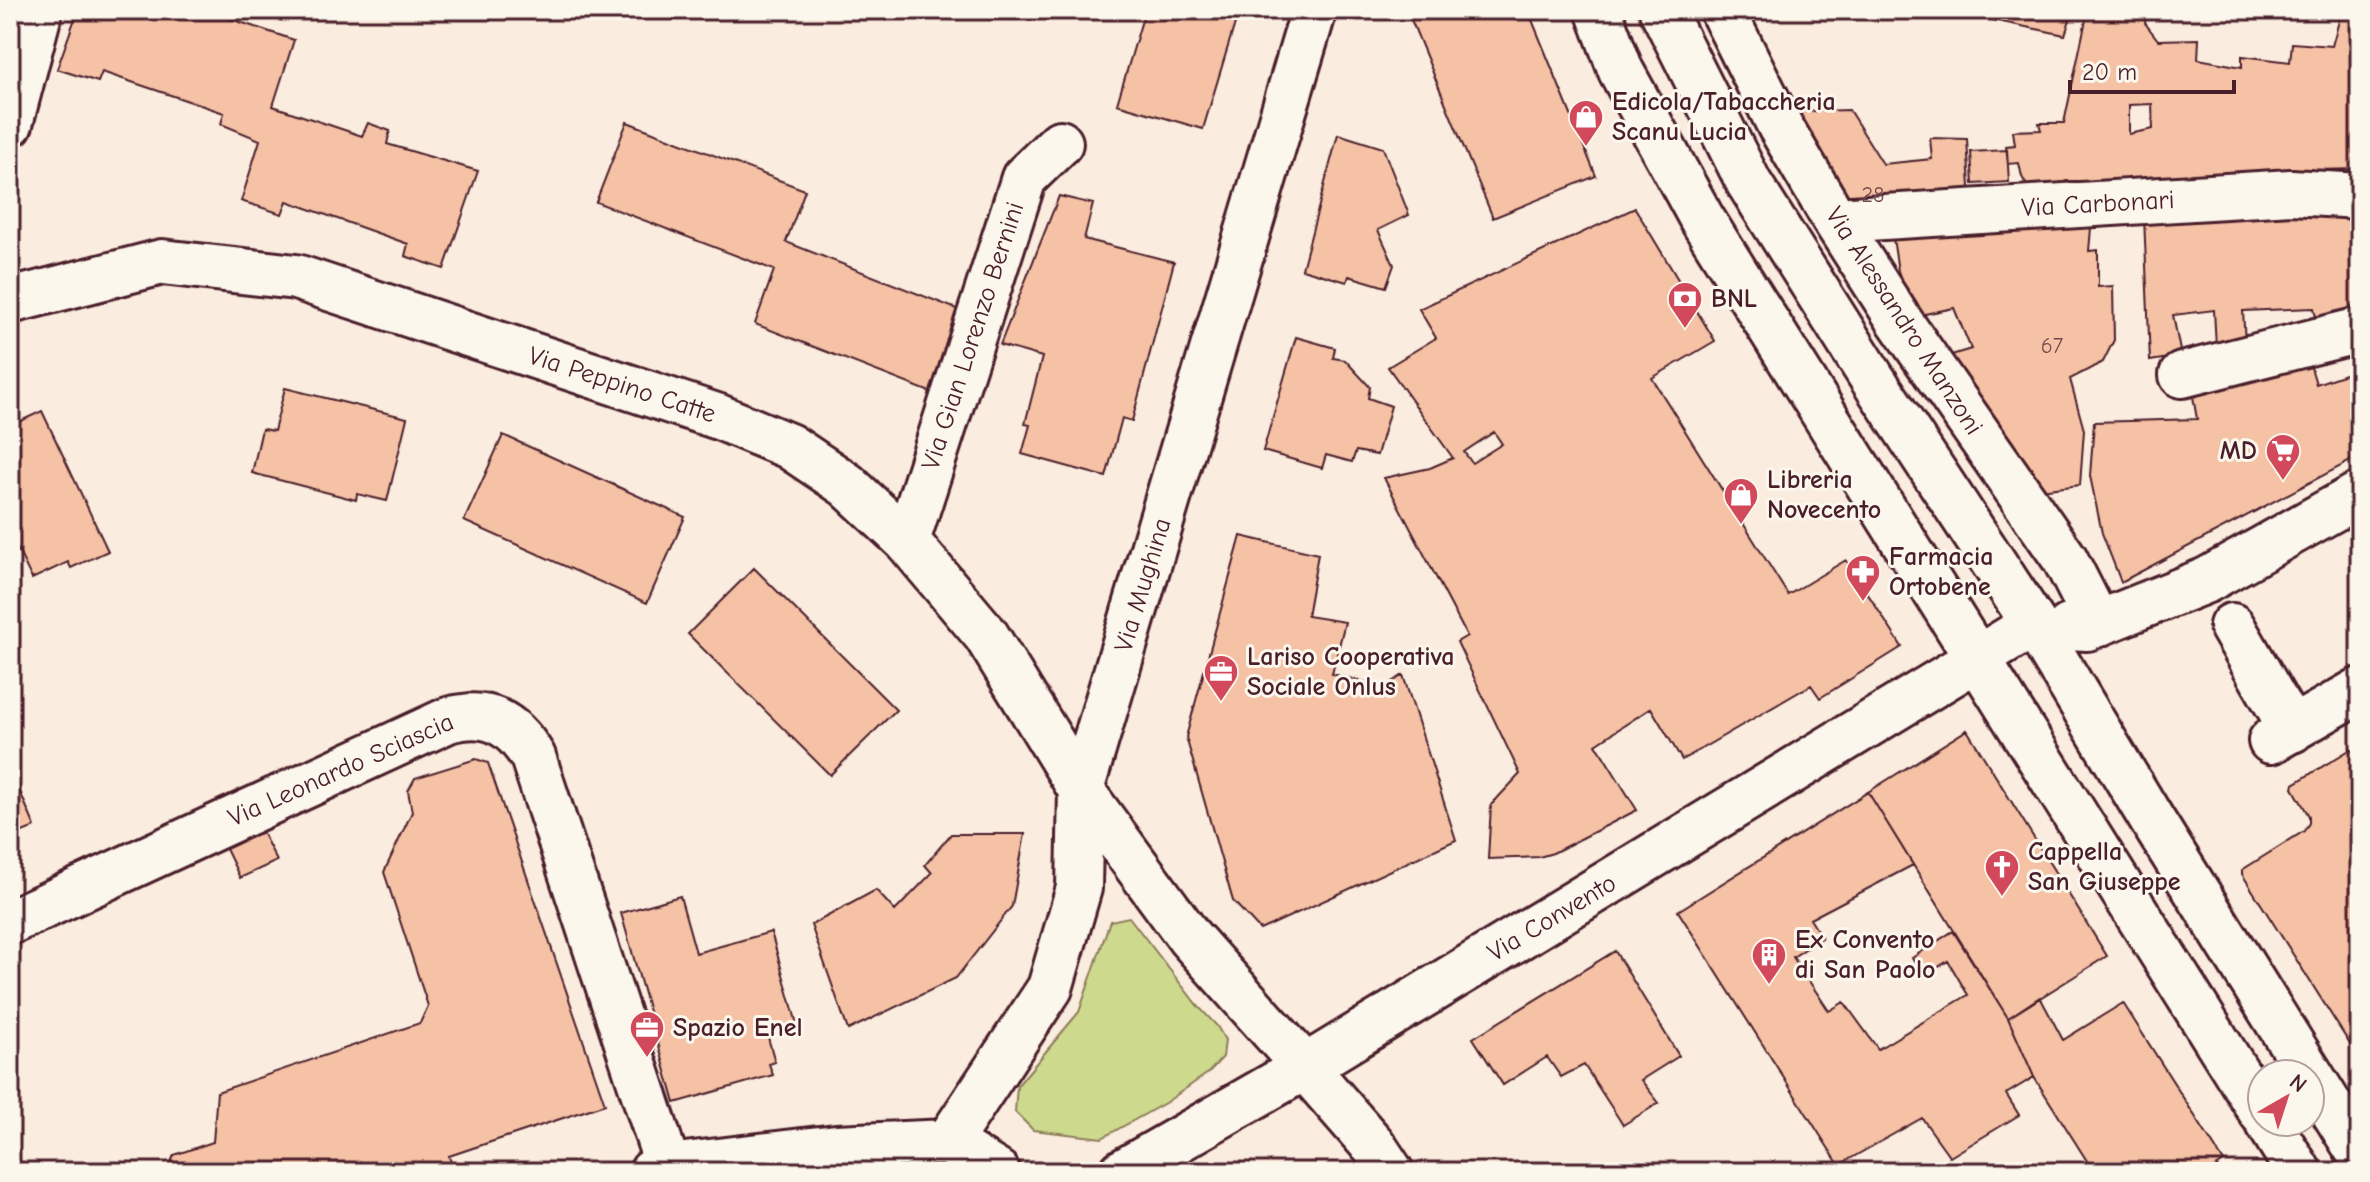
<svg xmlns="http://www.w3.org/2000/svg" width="2370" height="1182" font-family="'Comic Neue',sans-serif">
<rect width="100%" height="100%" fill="#faecde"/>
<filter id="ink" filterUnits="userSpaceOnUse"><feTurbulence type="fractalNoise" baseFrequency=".0125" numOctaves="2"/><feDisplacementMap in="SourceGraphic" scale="16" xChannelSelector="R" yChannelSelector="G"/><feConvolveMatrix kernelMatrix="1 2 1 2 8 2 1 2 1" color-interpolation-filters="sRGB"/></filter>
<g filter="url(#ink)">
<path fill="#cdd98c" stroke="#8c7c5c" stroke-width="2" d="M1129 917 1197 1005 1217 1026 1225 1040 1223 1057 1208 1073 1165 1103 1102 1138 1033 1130 1015 1112 1017 1086 1079 1012 1110 921Z"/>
<path fill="#f5c2a6" stroke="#4a1f2b" stroke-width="2" fill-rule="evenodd" d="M78 10H204L294 40 273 106 362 136 368 123 390 131 387 144 478 171 444 269 405 256 408 244 287 201 282 214 241 201 260 140 221 124 224 113 102 72 98 82 57 69Z
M1145 10H1239L1203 129 1117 104Z
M1407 10H1528L1596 176 1493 218Z
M1944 10H2073L2065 35Z
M2088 10H2147L2145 23 2158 40 2199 39 2198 59 2242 67V56L2290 62 2292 43 2332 46 2342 10H2360V169L2316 170 2314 181H2067L2030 191 2022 177 2019 163 2008 164 2006 146 2015 145 2013 131 2041 130 2039 123H2064ZM2152 104 2153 129 2129 134V105Z
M1849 110 1883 164 1932 159 1930 138 1967 139 1971 204 1856 212 1788 112Z
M627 122 805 190 786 242 967 313 935 394 755 324 774 270 596 202Z
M1338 134 1383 148 1409 215 1378 230 1394 265 1386 287 1349 276 1347 282 1302 269Z
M2007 150 2009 182 1973 184 1971 152Z
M1059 196 1093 204 1084 239 1174 262 1132 421 1122 418 1106 477 1022 454 1030 425 1025 424 1042 357 1000 345Z
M1635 208 1715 341 1652 378 1788 595 1846 560 1902 647 1820 698 1811 685 1682 760 1651 708 1596 744 1637 810 1553 853 1539 857 1488 859 1491 805 1520 774 1457 642 1467 636 1384 478 1430 468 1453 458 1388 367 1436 338 1419 309ZM1494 432 1502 444 1472 463 1464 452Z
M2360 209V319L2318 327 2314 308 2243 311 2245 342 2216 347 2214 310 2173 315 2181 356 2150 361 2144 217Z
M2092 216 2089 251 2098 250V287L2113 286 2114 340 2103 362 2070 379 2084 430 2080 485 2040 490 1948 356 1971 349 1954 308 1915 316 1898 271 1891 225Z
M1296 337 1335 348 1333 358 1345 360 1370 387 1368 398 1391 406 1377 455 1356 451 1352 462 1326 455 1322 468 1263 451Z
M2307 354 2316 384 2360 369V456L2121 582 2102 533 2090 476 2094 422 2197 419 2192 391Z
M285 388 407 418 387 501 357 494 356 500 252 473 262 429 274 431Z
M42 411 108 551 71 568 68 562 32 579 10 534V426Z
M503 435 685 517 647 603 464 521Z
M1241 536 1318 554 1307 616 1345 622 1332 674 1385 687 1403 675 1456 840 1260 930 1233 901 1186 737Z
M754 568 896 710 830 775 688 634Z
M1967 730 2107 956 2008 1018 1868 792Z
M2351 749 2360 762V1060L2242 874V870L2304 831 2309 823V816L2293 788 2294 784Z
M476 759 488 763 605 1104 449 1156 454 1172H170L169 1167 174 1155 213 1142 217 1092 420 1023 428 1006 384 872 412 812 408 791 415 778Z
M10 768 35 827 10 837Z
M1868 792 1913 865 1810 919 1822 938 1793 957 1829 1011 1844 1002 1878 1049 1968 995 1948 961 1923 977 1912 958 1953 931 2008 1018 2034 1077 2006 1094 2019 1115 1950 1157 1922 1118 1839 1165 1678 911Z
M262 832 277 861 240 878 226 849Z
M951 834H1025L1012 906 956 978 848 1030 811 925 876 890 895 911 932 873 925 865Z
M680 896 696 953 771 932 797 1024 767 1034 775 1062 769 1064 773 1075 675 1103 621 913Z
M1615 951 1679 1056 1641 1080 1659 1103 1623 1125 1584 1065 1561 1077 1547 1057 1503 1085 1473 1038Z
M2040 997 2063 1040 2123 1003 2224 1162 2216 1167 2220 1172H2094L2034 1077 2008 1018Z"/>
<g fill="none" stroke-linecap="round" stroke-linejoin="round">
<defs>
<path id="street" d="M1662 10 1749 183 1872 378 2034 624 2152 820 2360 1154
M1722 10 1780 126 1835 220 1899 320 2065 559 2098 624
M10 124 40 10
M1835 220 2291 192 2360 196
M10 301 162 262 296 277 719 417 789 446 847 485 907 541 986 635 1081 790
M2182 375 2360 330
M907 541 1024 178 1060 143
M2232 626 2292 730
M2069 627 2087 628 2207 580 2360 494
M2271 741 2360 690
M10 922 448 720C488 709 512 722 533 757L668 1167
M1391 1172 1373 1145 1305 1067 2034 624"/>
<path id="secondary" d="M1598 10 1621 71 1702 219 2262 1113
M1081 790 1189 937 1305 1067 1122 1172
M2268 1122 2299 1172
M948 1142 1050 988 1079 888 1081 790 1314 10
M652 1172 668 1167 836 1147 948 1142 997 1172"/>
</defs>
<use href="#street" stroke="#4a1f2b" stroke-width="50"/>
<use href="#secondary" stroke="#4a1f2b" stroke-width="50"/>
<use href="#street" stroke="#fbf7ec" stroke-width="44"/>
<use href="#secondary" stroke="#fbf7ec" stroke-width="44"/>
</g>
</g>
<defs>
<symbol id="shop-pin" viewBox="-11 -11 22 30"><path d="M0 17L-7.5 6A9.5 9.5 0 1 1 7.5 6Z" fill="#d1495b" stroke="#fbf7ec"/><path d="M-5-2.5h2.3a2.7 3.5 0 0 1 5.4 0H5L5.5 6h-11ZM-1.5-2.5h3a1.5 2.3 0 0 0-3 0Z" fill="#fff"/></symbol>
<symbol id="bank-pin" viewBox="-11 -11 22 30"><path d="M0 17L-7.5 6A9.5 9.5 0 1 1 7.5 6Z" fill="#d1495b" stroke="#fbf7ec"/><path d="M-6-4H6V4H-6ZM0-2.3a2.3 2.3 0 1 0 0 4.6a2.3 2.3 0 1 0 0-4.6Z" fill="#fff"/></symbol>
<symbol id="supermarket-pin" viewBox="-11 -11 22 30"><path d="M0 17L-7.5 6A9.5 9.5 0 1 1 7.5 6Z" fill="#d1495b" stroke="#fbf7ec"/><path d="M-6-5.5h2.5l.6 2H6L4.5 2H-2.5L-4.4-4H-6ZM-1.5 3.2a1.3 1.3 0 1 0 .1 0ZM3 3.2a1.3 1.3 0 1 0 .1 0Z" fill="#fff"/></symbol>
<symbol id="pharmacy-pin" viewBox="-11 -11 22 30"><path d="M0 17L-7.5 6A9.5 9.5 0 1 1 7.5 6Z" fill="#d1495b" stroke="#fbf7ec"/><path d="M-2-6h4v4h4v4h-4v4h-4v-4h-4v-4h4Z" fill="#fff"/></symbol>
<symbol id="office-pin" viewBox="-11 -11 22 30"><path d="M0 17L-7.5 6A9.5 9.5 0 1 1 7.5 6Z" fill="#d1495b" stroke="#fbf7ec"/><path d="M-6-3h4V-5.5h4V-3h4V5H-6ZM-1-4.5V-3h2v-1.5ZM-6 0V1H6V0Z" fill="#fff"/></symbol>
<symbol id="church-pin" viewBox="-11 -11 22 30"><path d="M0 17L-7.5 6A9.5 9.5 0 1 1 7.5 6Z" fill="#d1495b" stroke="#fbf7ec"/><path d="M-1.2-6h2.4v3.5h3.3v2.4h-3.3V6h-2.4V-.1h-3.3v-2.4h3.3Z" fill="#fff"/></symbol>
<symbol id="building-pin" viewBox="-11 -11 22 30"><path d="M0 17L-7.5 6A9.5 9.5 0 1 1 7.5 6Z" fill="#d1495b" stroke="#fbf7ec"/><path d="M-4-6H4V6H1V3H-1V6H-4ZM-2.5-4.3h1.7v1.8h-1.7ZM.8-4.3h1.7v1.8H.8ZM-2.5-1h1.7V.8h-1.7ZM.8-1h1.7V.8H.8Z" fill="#fff"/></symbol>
</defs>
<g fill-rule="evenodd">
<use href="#shop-pin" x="1566" y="97" width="40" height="54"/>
<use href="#bank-pin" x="1665" y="279" width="40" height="54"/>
<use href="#supermarket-pin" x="2263" y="431" width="40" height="54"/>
<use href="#shop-pin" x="1721" y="475" width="40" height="54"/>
<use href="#pharmacy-pin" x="1843" y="552" width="40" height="54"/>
<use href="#office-pin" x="1201" y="652" width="40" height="54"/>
<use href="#church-pin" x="1982" y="847" width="40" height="54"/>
<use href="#building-pin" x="1749" y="935" width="40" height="54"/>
<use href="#office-pin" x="627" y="1008" width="40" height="54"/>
</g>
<g text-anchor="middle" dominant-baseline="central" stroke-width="6" stroke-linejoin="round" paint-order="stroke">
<g font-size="22" fill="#75484a">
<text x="1873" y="195">28</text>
<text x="2052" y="346">67</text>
</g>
<g font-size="26" font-weight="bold" fill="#4a1f2b" stroke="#fbf7ec" text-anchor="start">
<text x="1612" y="102">Edicola/Tabaccheria<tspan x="1612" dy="30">Scanu Lucia</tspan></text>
<text x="1711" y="299">BNL</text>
<text x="2257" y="451" text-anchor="end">MD</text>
<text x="1767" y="480">Libreria<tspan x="1767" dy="30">Novecento</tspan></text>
<text x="1889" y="557">Farmacia<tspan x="1889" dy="30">Ortobene</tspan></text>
<text x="1247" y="657">Lariso Cooperativa<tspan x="1247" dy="30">Sociale Onlus</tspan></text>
<text x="2028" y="852">Cappella<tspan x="2028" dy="30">San Giuseppe</tspan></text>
<text x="1795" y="940">Ex Convento<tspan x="1795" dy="30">di San Paolo</tspan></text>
<text x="673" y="1028">Spazio Enel</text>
</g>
<g font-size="26" fill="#4a1f2b" stroke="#fbf7ec">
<text transform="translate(2098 204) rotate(-3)">Via Carbonari</text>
<text transform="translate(1904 321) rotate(57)">Via Alessandro Manzoni</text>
<text transform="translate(973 336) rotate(-72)">Via Gian Lorenzo Bernini</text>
<text transform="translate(622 385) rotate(18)">Via Peppino Catte</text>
<text transform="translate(1143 585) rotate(-73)">Via Mughina</text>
<text transform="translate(341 770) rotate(-24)">Via Leonardo Sciascia</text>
<text transform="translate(1552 918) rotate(-31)">Via Convento</text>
</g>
</g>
<rect width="2370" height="1182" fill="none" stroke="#fbf7ec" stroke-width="40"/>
<rect x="20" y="20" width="2330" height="1142" fill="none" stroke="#4a1f2b" stroke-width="3" filter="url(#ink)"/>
<g transform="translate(2286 1098) rotate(39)"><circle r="38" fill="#fbf7ec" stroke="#b4a19f" stroke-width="2"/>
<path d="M0-6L14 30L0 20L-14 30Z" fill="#d1495b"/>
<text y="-12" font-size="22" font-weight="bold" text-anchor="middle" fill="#4a1f2b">N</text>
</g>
<path d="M2070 80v12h164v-12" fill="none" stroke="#4a1f2b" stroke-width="4"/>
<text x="2082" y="80" font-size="24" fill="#4a1f2b" stroke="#fbf7ec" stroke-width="6" paint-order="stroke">20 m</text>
</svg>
